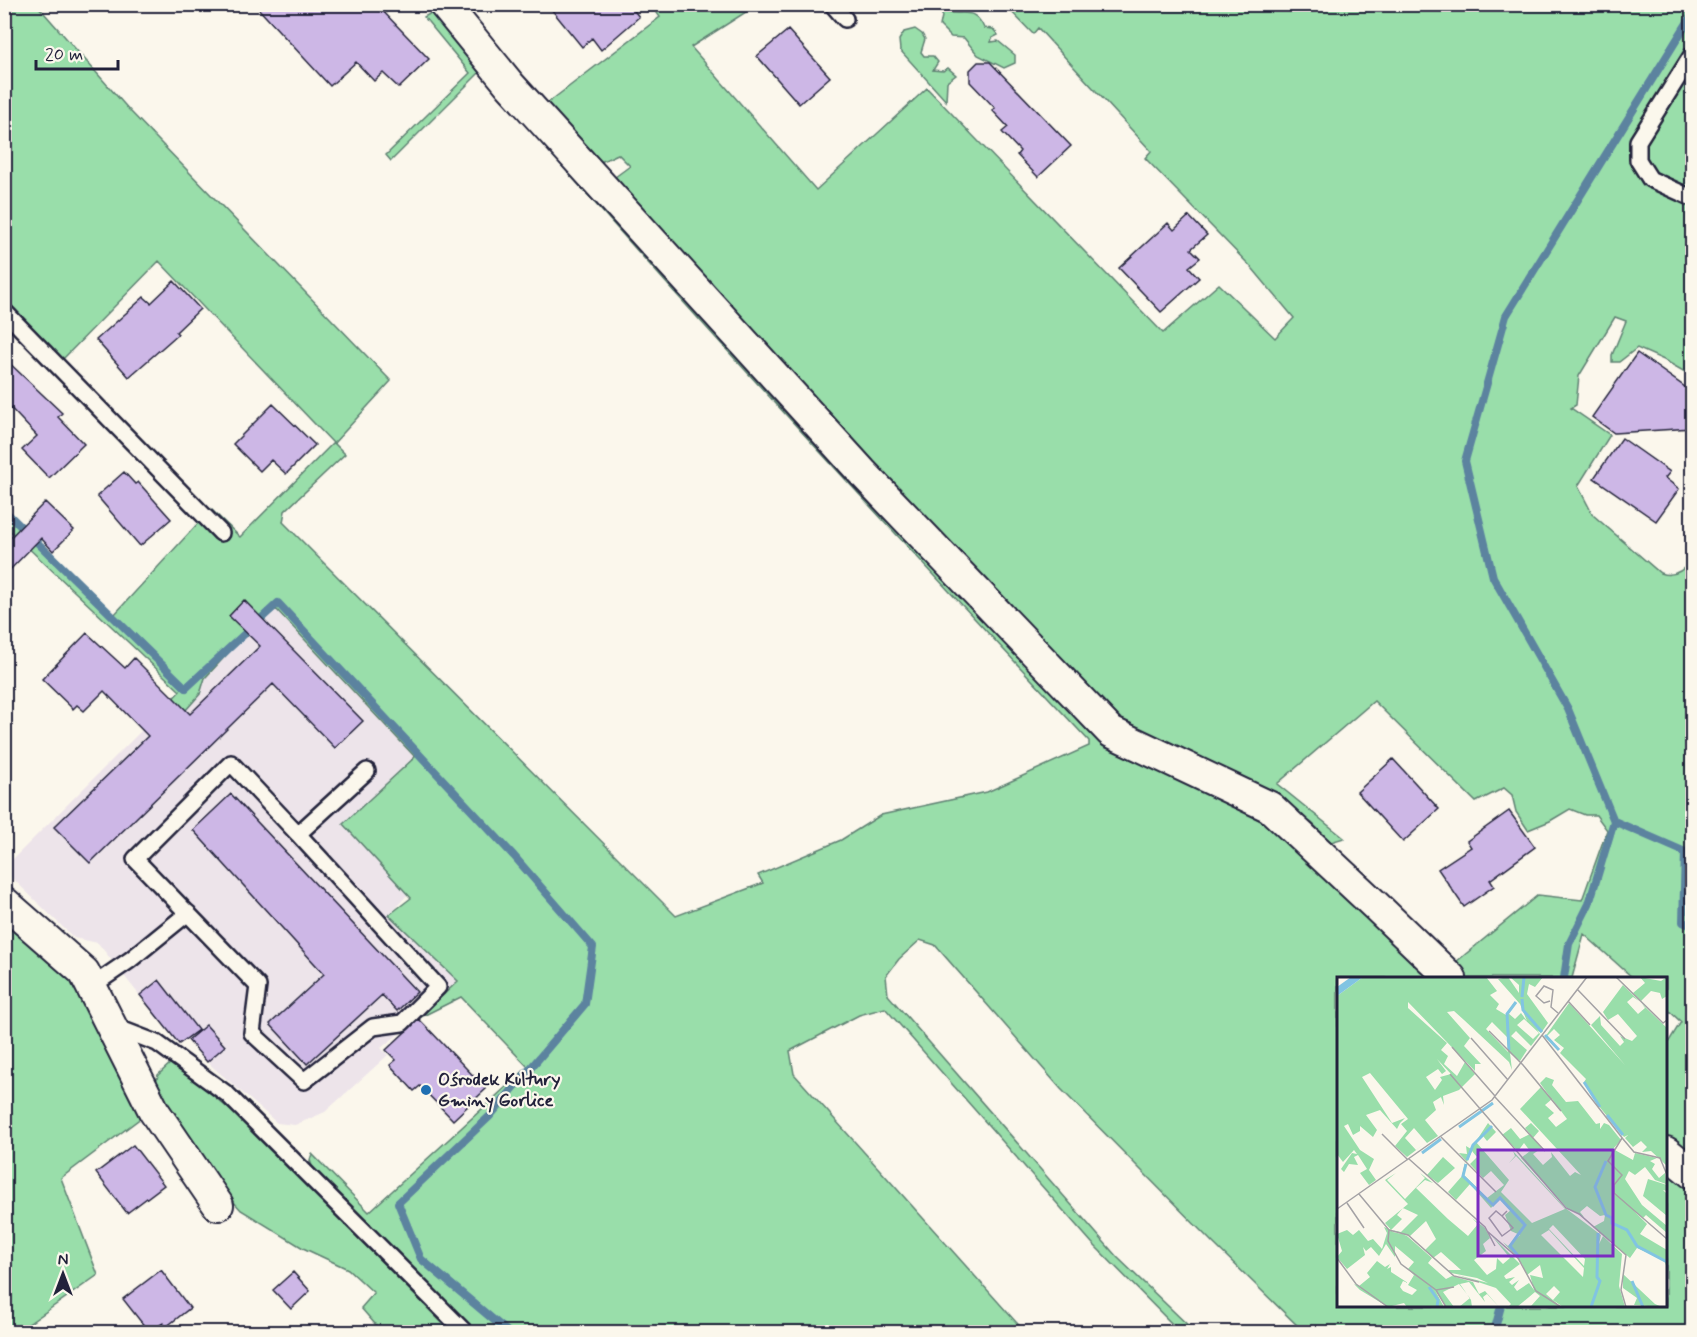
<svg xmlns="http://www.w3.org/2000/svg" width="1697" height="1337" font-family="Mynerve,sans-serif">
<rect width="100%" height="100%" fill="#fbf7ec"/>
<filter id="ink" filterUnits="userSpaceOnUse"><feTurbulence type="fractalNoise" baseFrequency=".0167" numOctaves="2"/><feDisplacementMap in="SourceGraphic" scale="12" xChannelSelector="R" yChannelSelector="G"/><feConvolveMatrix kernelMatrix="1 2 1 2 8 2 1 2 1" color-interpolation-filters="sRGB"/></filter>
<g filter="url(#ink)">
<path fill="#ede4ea" d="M276 609 415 757 343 824 408 894 389 915 458 981 419 1018 381 1048 388 1055 325 1112 295 1125 277 1123 207 1062 187 1039 179 1045 98 943 74 938 5 871 4 868 156 716 200 694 205 678 233 647Z"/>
<path fill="#99deaa" stroke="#5e8072" stroke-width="1.5" d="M5 5H37L131 112 391 381 334 443 345 454 285 511 283 522 676 916 763 883 758 875 841 840 881 815 987 792 1089 746V741C883 521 677 300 480 72L391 161 386 155 470 73 424 17 438 9 1010 647 1231 802 1293 842 1439 978H1338V1306H1666V1168L1692 1191V1332H1304L1214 1244 1061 1089 935 945 920 940 899 959 886 976 888 995 1117 1257 1195 1332H1180L1092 1243 885 1008 859 1015 790 1051 794 1074 1025 1332H471L365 1225 312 1166 310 1160 312 1154 369 1212 528 1067 461 997 419 1018 458 981 389 915 411 898 343 824 415 757 276 609 233 648 205 678 200 694 178 719 156 716 180 691 5 526 4 506 114 615 211 509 240 537 333 443 159 261 63 359 5 299Z
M651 5H757L691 47 816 190 927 88 1163 333 1219 284 1275 338 1294 318 1253 269 1145 158 1151 151 1038 28 1033 34 1005 5H1692V376L1664 360 1637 348 1619 362H1612V355L1626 321 1615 317 1579 376 1576 405 1571 408 1610 435 1578 486 1593 515 1660 573C1673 578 1684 570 1692 560V1159L1666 1137V1046L1681 1022 1666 1008V978H1633L1584 934 1572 978H1462L1451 966 1538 895 1582 900 1607 830 1596 815H1585L1570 809 1550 821 1528 830 1516 812 1512 795 1504 788 1476 802 1374 701 1277 784 1344 838 1331 842 1312 823 1257 788 1164 751 1086 698 611 180 630 166 618 154 592 166 541 108 660 17Z
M943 11C960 18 973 4 984 28L993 29 998 35 992 38 991 42 998 41 1015 55V63L1004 68 978 55 964 38 951 37 940 26Z
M915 29 922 34 925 39 921 52 924 56H933L938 62 933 70 943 71 948 68 956 75 947 82 946 101 900 50 899 40 904 32Z
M5 912 82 989 146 1114 61 1178 98 1275 17 1332H4Z
M173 1061 295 1166 359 1239 451 1332H382L361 1308 374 1293 348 1269 303 1248 241 1210 203 1168 155 1086 158 1075Z"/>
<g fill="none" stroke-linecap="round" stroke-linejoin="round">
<path stroke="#5b839f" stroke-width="8" d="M1692 15 1506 316 1465 461 1493 577 1568 709 1614 821 1685 852 1683 922 1692 926
M4 510 186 688 278 603 514 856 593 947 585 1004 490 1116 398 1203 421 1259 508 1332
M1564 978 1569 944 1589 904 1614 821
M1494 1332 1501 1306"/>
</g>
<path fill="#cdb7e6" stroke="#22223b" stroke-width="1.5" d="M254 4H376L429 59 399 88 383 73 374 81 356 62 330 86Z
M547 4H629L639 17 601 50 592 38 582 47Z
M788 30 830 77 799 104 757 56Z
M978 62H990L1071 146 1038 177 1017 155 1020 151 1002 132 1008 127 992 110 995 108 970 82V70Z
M1189 216 1207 235 1191 249 1200 258 1189 267 1199 278 1161 312 1119 268 1168 223 1174 230Z
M174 281 200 309 176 332 178 334 129 377 96 340 144 297 151 303Z
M1637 353 1692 392V428L1614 433 1592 417Z
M4 358 62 413 58 417 84 444 49 478 22 450 37 436 4 401Z
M273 404 315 445 286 474 271 460 260 471 233 444Z
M1622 438 1670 472 1665 478 1679 489 1656 521 1594 478Z
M124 472 135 484 138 482 171 519 140 546 97 496Z
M45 502 74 530 53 551 41 538 4 576V544Z
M244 600 363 721 335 748 273 684 90 863 54 827 148 736 104 691 84 711 77 705 73 709 42 679 87 633 125 668 134 658 190 714 260 646 229 616Z
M1393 759 1439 809 1403 842 1357 792Z
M231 794 417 992 397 1011 382 995 307 1064 270 1024 324 974 193 830Z
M1509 811 1535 847 1490 880 1494 886 1464 907 1438 869 1471 847 1467 841Z
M159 980 198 1030 179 1044 140 995Z
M419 1019 486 1089 453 1120 420 1086 414 1091 390 1065 396 1060 386 1050Z
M206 1025 225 1046 207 1062 188 1040Z
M133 1145 164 1185 127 1213 96 1173Z
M161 1270 190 1308 166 1327 163 1323 149 1332 123 1299Z
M293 1272 310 1291 291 1309 273 1290Z"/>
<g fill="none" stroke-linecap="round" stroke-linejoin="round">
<defs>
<path id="service" d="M832 4 845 19
M1692 55 1638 141V160L1650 179 1692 198
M4 311 221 533
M298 834 438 987 402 1023 373 1027 304 1081 252 1033 258 986 135 859 231 763 298 834 367 771
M92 986 130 960 188 913
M113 1026 157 1043 227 1094 465 1332"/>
<path id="minor" d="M444 4 510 85 862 472 1111 732 1270 807 1376 906 1451 978
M4 902 84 972 154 1111 218 1205
M1666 1152 1692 1173"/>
</defs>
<use href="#service" stroke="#22223b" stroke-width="20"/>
<use href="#minor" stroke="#22223b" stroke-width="34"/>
<use href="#service" stroke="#fbf7ec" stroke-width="15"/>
<use href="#minor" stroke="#fbf7ec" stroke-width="30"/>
</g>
</g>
<circle fill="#1f6fb2" stroke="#fbf7ec" stroke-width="2" cx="426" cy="1090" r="6"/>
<g text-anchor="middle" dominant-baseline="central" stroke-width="4.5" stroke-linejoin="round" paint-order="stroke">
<g font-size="18" font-weight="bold" fill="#22223b" stroke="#fbf7ec" text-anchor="start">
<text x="438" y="1080">Ośrodek Kultury<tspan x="438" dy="21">Gminy Gorlice</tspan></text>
</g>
</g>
<g transform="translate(1337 977)">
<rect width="330" height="330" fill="#fbf7ec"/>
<path d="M26 0H149L160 14 153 18 162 27 159 32 169 38 178 24 171 36 178 42 184 36 190 44 183 27 161 2 171 0 182 16V8L173 0H206L198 10 192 7 190 17 211 46 204 56 200 53 203 57 194 69 179 54 174 59 190 73 183 84 173 76 175 93 172 85 127 43 117 34 110 35 133 61 127 69 144 87H138V94L71 25V31L110 66 104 73 111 79 107 87 120 99 128 85 138 97 122 113 106 119 107 128 104 120 96 125 99 133 88 143 101 159 90 166 77 151 68 161 79 173 87 167 70 180 58 169 70 154 64 147 71 142 33 96 25 100 55 146 68 141 63 146 60 152 43 133 29 138 40 153 36 160 23 149V154L16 158 11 147 7 149 23 173 37 182 32 193 39 203 32 208 23 196 30 192 21 178 17 180 21 188 12 187 7 195 4 192 15 176 20 177 17 173 6 185 0 177V19ZM187 42 202 56 196 62 180 48ZM155 45 170 60 171 75 149 52ZM100 82 114 97 103 100 105 103 98 113 89 100 101 92 105 97 109 94ZM303 0 324 4 330 0V19L325 22 323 16 314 14 304 24 296 16 308 6ZM286 8 302 24 296 20 290 25 301 37 308 31 305 27 330 51V189L314 174 305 175 310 170 304 164 296 170 288 161 291 158 287 160 261 128 247 105 249 102 223 76 227 71 217 63 223 58 217 52 210 59 222 73 208 60 232 26 288 88 254 48 263 39 264 48 283 69 287 65 283 59 295 64 300 59 281 37 271 43 266 35ZM209 100 217 103 215 108 229 125 241 124 259 147 263 146V152L267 146 272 148 284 163 276 172 296 183 298 176 320 181 313 184 318 187 315 192 322 201 328 196 329 207 318 203 308 190 298 198 292 194 288 202 305 228 330 249V256L309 238 306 241 296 233 310 247 303 257 330 273V291L327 283 300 271 293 281 256 250 267 244 268 238 263 239 250 229 243 235 247 240 230 231 184 181 193 174 187 166 181 174 165 158 174 151 183 162 193 157 188 151 194 146 202 154 196 161 205 171 196 177 206 188 215 180 214 175 233 199 238 195 244 198 183 132 204 110 213 120 203 106ZM215 122 230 142 219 150 211 141 217 136 208 128ZM151 146 159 155 150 164 146 159 139 165 172 203 164 215 195 246 228 232 179 179 172 186 178 179 176 174 227 230 264 258 262 267 266 259 285 277 282 309 288 330H226L216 323 223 315 217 309 209 317 224 330 194 329 203 319 198 315 180 330H171L174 327 159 311 120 298 151 306 140 301 114 296 111 293H124L104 275 96 281 88 273 99 262 89 244 73 259 56 255 48 246 71 227 48 203 59 196 50 203 68 222 88 201 83 196 96 206 88 203 79 211 111 242 131 259 141 247 135 241 148 251 153 261 146 267 149 274 137 283 150 298 159 292 160 281 166 287 173 281 154 258 183 287 167 299 169 302 178 300 172 305 175 308 182 303 177 310 180 314 192 306 197 313 193 298 206 301 203 288 190 298 185 287 166 265 171 269 183 258 174 254 168 238 174 233 163 221 154 231 133 207 119 223 111 215 125 199 128 185 127 198 150 221 167 208 154 194 146 201 133 187 140 180 135 174 130 185 122 176 130 177 129 169 134 172ZM66 231 81 238 64 255 54 253 65 242 60 238ZM216 248 248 282 247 289 212 252ZM212 253 247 291 246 300 204 258ZM106 180 118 191 101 206 90 198ZM311 202 330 208V214L326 213 330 217V239L306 219ZM47 250 70 259 95 281 91 286 109 302 115 299 136 305 142 317 148 314 162 330 150 317 146 320 148 325 132 305 123 307 134 323 135 330H122L133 321 122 307 106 315 117 330H109L98 313 107 330H70L67 326 51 330 23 313 17 307 22 309 33 300 30 296 40 284 48 290 53 287 50 292 54 290V295L71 306 66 304 63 310 66 314 75 318 80 313 71 308 77 298 71 292 77 285 58 269V280L49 267 42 279 34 270 29 274 26 270 28 278 10 292 0 280 5 274 0 257 10 253 16 258 22 253 31 264 36 262 45 272 50 256ZM286 297 318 327 325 330 297 328 300 321 286 311Z" fill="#99deaa" fill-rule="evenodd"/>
<path d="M14 0H26L0 19V10Z" fill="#81c4e2"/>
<path fill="none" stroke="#81c4e2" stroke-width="3" d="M185 20 187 0M185 22 186 33 205 55M208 58 222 73M172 73 170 37 179 25M247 105 263 130M270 138 286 158M122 150 156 126M85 176 104 162M130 183 136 168 155 149M269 184 258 210 269 238 275 241V246L290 253 300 269 330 285M129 187 126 199 156 228 163 221 188 248 173 269 183 281M295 304 306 330M92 310 101 323 100 330M254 330 263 304 260 300 261 256"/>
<path fill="none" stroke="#a4a2a5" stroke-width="1.5" d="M279 0 326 46 330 43M240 12 288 62M213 24 207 26 199 19 207 9 216 13 214 30 221 36M231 24 253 48M152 54 186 88 224 134M205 58 286 162 297 175 323 181 330 198M134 61 171 103M115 70 158 119M113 97 229 231 242 237 289 278 284 313 289 330M158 120 208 174M45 157 71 183M104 160 159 215M285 161 271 184 285 198 277 208V216L330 262M72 182 148 250 158 269M22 217 52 253 51 264 64 287 99 313 109 330M10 226 27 251M0 232 155 123 250 0M165 239 176 251 165 259 152 241 159 234 165 239 170 234M52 253 71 258 117 299 142 305M150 254 181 281 199 314 224 330M0 281 19 307 51 330M99 313 117 310"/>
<path fill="#7b2cbf" fill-opacity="0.15" stroke="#7b2cbf" stroke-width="3" d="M141 173H276V279H141Z"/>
<rect width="330" height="330" fill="none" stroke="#22223b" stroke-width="3"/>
</g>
<rect width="1697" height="1337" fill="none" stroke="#fbf7ec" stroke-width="24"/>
<rect x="12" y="12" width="1673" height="1313" fill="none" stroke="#22223b" stroke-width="2" filter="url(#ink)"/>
<g transform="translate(63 1274)" stroke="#fbf7ec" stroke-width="4.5" paint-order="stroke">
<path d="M0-4.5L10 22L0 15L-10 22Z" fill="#22223b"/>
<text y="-9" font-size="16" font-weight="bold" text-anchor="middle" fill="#22223b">N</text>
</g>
<path d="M36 60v9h82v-9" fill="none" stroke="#22223b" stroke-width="3"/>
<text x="45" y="60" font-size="18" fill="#22223b" stroke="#fbf7ec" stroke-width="4.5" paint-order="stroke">20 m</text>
</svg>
